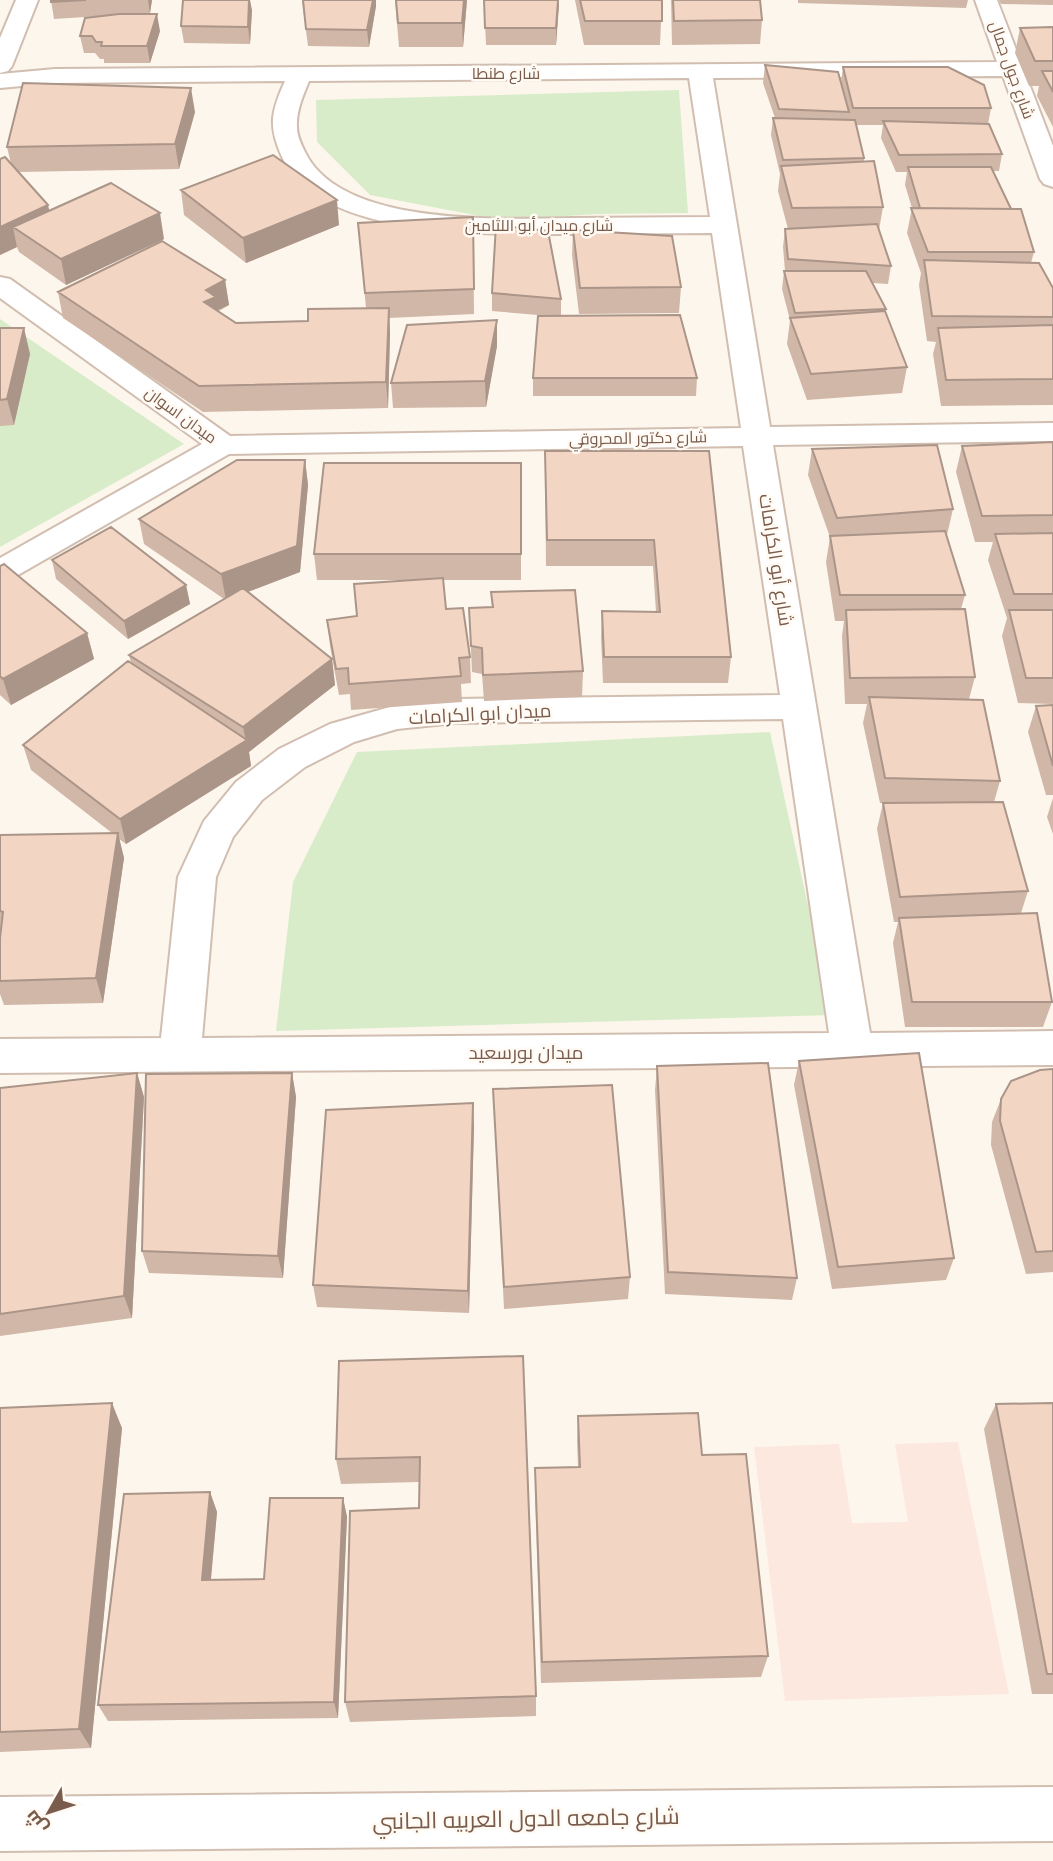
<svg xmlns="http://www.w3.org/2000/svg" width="1053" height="1861" font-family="Roboto,Cairo,sans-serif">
<rect width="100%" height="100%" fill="#fdf6ec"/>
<path fill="#fde8e0" d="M958 1442 1009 1694 785 1701 754 1447 839 1444 852 1523 908 1522 895 1444Z"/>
<path fill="#d8ecc9" d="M679 90 688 213 599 214 500 220 370 195 317 142 316 100Z
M0 319 184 444 0 547Z
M770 732 832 1015 276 1031 293 882 357 752Z"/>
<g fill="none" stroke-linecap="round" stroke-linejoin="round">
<defs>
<path id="minor" d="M16 0H38L12 66 8 71 0 73V38Z
M975 0H997L1053 146V187L1044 184 1040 179 1003 76 713 78 770 427 1053 423V441L773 445 870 1033 1053 1031V1065L0 1073V1039L161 1038 178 877 204 821 236 782 279 749 330 724 397 705 455 699 780 695 743 446 229 454 11 579 0 583V558L202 444 0 298V277L10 279 230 436 741 428 712 233C667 233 623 234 578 234 499 234 321 242 282 157 268 126 271 112 285 81L55 83 0 88V74L55 69 997 62ZM689 78 710 217C663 217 617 218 571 218 501 219 341 227 305 152 301 144 297 136 297 127 296 111 303 96 309 81ZM783 719 829 1033 202 1038 216 877 233 837 262 800 305 767 354 742 397 729 455 723Z
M1053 1787V1841L0 1851V1797Z"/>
</defs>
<use href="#minor" stroke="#d1beb0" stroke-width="4"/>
<use href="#minor" fill="#fff" fill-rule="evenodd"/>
</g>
<path fill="#d1b7a8" d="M51 0H152L150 13 136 14 160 31 150 63H104V59H100L95 53H84L80 36 101 16 54 19Z
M302 0H376V6L369 47 308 46Z
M395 0H467L463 47H399Z
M484 0H559L556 45H486Z
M575 0H662L660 45H584Z
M671 0H760L762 20 760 44 672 45Z
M798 0H968L966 8 798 3Z
M999 0H1053V5L1001 4Z
M252 10 250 44 184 43 181 26Z
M1053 27V127L1037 96 1039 86H1029L1015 53 1020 28Z
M765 65 841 82 843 67 991 108 988 124 1002 154 999 171H993L1034 252 1031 263 1053 288V405L941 406 933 354 936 342 927 341 919 285 921 273 907 233 912 208 905 185 907 172H896L881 138 883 125H856L864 158V162L883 207 879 230 891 266 888 284 873 283 886 309V312L907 367 902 393 807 400 787 344 790 320 782 289 784 271H785L783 247 785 229H788L778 191 780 174 771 135 773 118H775L763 83Z
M195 112 179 169 18 172 49 211 164 239 66 285 19 252 17 247 0 255 11 164 7 147Z
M181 190 339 225 246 263 184 215Z
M473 217 474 314 389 318 390 334 388 408 203 412 63 318 58 292 225 280 229 305 219 311 236 323 308 321 366 308 358 223Z
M573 230 681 287 679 313 579 314 572 255Z
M492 293 561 299V316L697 378 696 396H533V378L550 316 492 311Z
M497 320V346L486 407 393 408 391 383Z
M0 328 30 354 14 425 0 426Z
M1053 442V704L1018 703 1002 636 1007 618 988 560 993 542H975L956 472 962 446Z
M812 449 953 509 947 535 965 595 961 609 975 677 969 699 1000 781 994 802 1028 891 1021 913 1052 1002 1043 1027H905L893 943 898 922H894L877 829 883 803H880L863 723 867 704H845L842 636 844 621H835L826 562 830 537 808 475Z
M545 451H709L731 657 728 683H603L601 637 602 611 656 612 653 566H546Z
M305 460 308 485 300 572 248 592 332 659 335 685 249 752 251 766 126 844 119 839 124 858 103 1003 4 1005 0 994V835L112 833 31 770 23 745 131 663 129 655 224 599 144 544 139 519Z
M521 463V580H443L446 609 470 657 471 683 461 684 462 702 351 710 350 694 339 695 330 646 327 620 357 616 411 580H317L314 554Z
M52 560 186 585 190 604 128 639 56 579Z
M0 566 87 633 94 659 11 705 0 695Z
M491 592 583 671 582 697 484 701 482 674 472 672 469 608 492 607Z
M1053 705V795H1046L1028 732 1036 706Z
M1053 798V834L1047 817Z
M799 1061 954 1258 946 1280 832 1289 794 1085Z
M657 1066 797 1278 792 1300 665 1294 655 1090Z
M1053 1069V1272L1026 1274 991 1145 992 1122 1001 1099Z
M137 1073 144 1097 132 1318 0 1336V1088Z
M292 1073 296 1097 283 1278 149 1273 142 1251Z
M493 1089 630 1277 628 1299 504 1309Z
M474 1126 469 1313 317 1307 313 1285Z
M523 1356 536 1696V1716L350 1722 345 1702 419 1508V1482L341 1484 336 1459Z
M1053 1403V1694H1032L984 1429 996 1404Z
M0 1408 122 1428 91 1748 0 1752Z
M578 1416 702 1455 768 1656 761 1677 541 1683 535 1492V1468L578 1467 577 1441Z
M210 1492 217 1512 211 1580 264 1579 343 1498 347 1517 338 1718 108 1721 98 1705Z"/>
<path fill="#aa9588" d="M148 0H152L150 13Z
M249 0H250L252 10 250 44 248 27Z
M373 0H376V6L369 47 367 30Z
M464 0H467L463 47 462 23Z
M558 0 559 5 556 45V28Z
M157 14 160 31 150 63 147 46Z
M191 88 195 112 179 169 175 144Z
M337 200 339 225 246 263 243 238Z
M48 205 54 230 13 227 17 247 0 255V227Z
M160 213 164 239 66 285 61 259Z
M225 280 229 305 218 310 220 322 204 302 206 290Z
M389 308 390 334 388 408 386 382Z
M497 320V346L486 407 485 381Z
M24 328 30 354 14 425 7 399Z
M305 460 308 485 300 572 226 600 221 574Z
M186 585 190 604 128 639 124 621Z
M87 633 94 659 11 705 3 679Z
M332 659 335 685 249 752 251 766 126 844 120 819 246 741 243 727Z
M118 833 124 858 103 1003 96 978Z
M137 1073 144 1097 132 1318 124 1296Z
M292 1073 296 1097 283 1278 278 1256Z
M473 1103 474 1126 469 1313 468 1291Z
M112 1403 122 1428 91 1748 79 1729Z
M210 1492 217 1512 209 1598 202 1580Z
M343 1498 347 1517 338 1718 334 1702Z"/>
<path fill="#f3d5c3" stroke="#aa9588" stroke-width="2" d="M51 0H86L51 2Z
M183 0H249L248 27 181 26Z
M303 0H373L367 30 306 29Z
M396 0H464L462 23H398Z
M484 0H558L556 28H485Z
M580 0H662V21H585Z
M673 0H760L762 20 674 21Z
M119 14H157L147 46H101L102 42H96L92 36H80L85 18Z
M1053 27V61H1035L1020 28Z
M765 65 838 72 849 112 779 109Z
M843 67H948L984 85 991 108H853Z
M1042 71H1053V92Z
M23 83 191 88 175 144 7 147Z
M773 118 855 120 864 158 783 160Z
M883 121 989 124 1002 154 899 155Z
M273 155 337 200 243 238 181 190Z
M5 157 48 205 0 227V159Z
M874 161 883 207 792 208 781 166Z
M908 167H991L1011 209 920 208Z
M111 183 160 213 61 259 13 227Z
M911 208 1021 209 1034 252H928Z
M473 217 474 289 365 293 358 223Z
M877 224 891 266 788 259 785 229Z
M496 225 548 231 561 299 492 293Z
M573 230 672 236 681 287 580 288Z
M162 241 225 280 206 290 216 297 204 302 236 323 308 321V309L389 308 386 382 199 386 58 292Z
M924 260 1039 263 1053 288V317L932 316Z
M784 271H866L886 309 795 313Z
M885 311 907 367 811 374 790 318Z
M680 315 697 378H533L538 316Z
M497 320 485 381 391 383 407 325Z
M1053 325V379L946 380 938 328Z
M0 328H24L7 399 0 400Z
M1053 442V515L982 516 962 446Z
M937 445 953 509 837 518 812 449Z
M545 451H709L731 657H604L602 611 660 612 654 540H547Z
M237 460H305L297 546 221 574 139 519Z
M324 463H521V554H314Z
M111 527 186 585 124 621 52 560Z
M945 531 965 595H840L830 536Z
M1053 533V594H1014L995 534Z
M4 564 87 633 3 679 0 676V566Z
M443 578 446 609 463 608 470 657 459 658 461 676 349 684 348 668 336 669 327 620 357 616 354 584Z
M243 588 332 659 243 727 129 655Z
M575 590 583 671 483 675 482 648 471 646 469 608 493 607 491 592Z
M965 609 975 677 850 678 846 610Z
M1009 610H1053V678H1026Z
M128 661 247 740 120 819 23 745Z
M869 697 983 700 1000 781 885 778Z
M1053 705V766L1036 706Z
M1003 802 1028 891 900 897 883 803Z
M118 833 96 978 0 981V938L3 912 0 911V835Z
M1037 913 1052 1002H912L899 918Z
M919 1053 954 1258 838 1267 799 1061Z
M768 1063 797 1278 668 1272 657 1066Z
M1053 1069V1251L1036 1252 1000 1121 1001 1099 1011 1081 1040 1070Z
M137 1073 124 1296 0 1314V1088Z
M292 1073 278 1256 142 1251 146 1074Z
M612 1085 630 1277 504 1287 493 1089Z
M473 1103 468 1291 313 1285 326 1110Z
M523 1356 536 1696 345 1702 350 1511 419 1508 420 1457 336 1459 339 1361Z
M112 1403 79 1729 0 1732V1408Z
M1053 1403V1674H1047L996 1404Z
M698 1413 702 1455 746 1454 768 1656 542 1662 535 1468 580 1467 578 1416Z
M210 1492 202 1580 264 1579 270 1498H343L334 1702 98 1705 124 1494Z"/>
<g text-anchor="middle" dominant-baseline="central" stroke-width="5" stroke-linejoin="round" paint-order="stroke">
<g font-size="16" fill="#7a5c4d" stroke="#fffaf3">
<text transform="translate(1012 70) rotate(70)">شارع جول جمال</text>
<text x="506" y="73">شارع طنطا</text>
<text x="539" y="225">شارع ميدان أبو اللثامين</text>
<text transform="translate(181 415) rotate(36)">ميدان اسوان</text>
<text transform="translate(638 438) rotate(-1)">شارع دكتور المحروقي</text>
</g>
<g font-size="19" fill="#7a5c4d" stroke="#fffaf3">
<text transform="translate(776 560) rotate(81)">شارع أبو الكرامات</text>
<text transform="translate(480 714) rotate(-3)">ميدان ابو الكرامات</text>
<text x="526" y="1052">ميدان بورسعيد</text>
</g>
<g font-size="23" fill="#7a5c4d" stroke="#fffaf3">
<text transform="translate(526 1819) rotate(-1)">شارع جامعه الدول العربيه الجانبي</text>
</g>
</g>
<g transform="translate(49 1812) rotate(231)" stroke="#fffaf3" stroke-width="5" paint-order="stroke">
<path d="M0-5L12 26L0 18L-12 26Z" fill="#7a5c4d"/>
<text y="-10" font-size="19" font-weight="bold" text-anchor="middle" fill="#7a5c4d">ش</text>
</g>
</svg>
